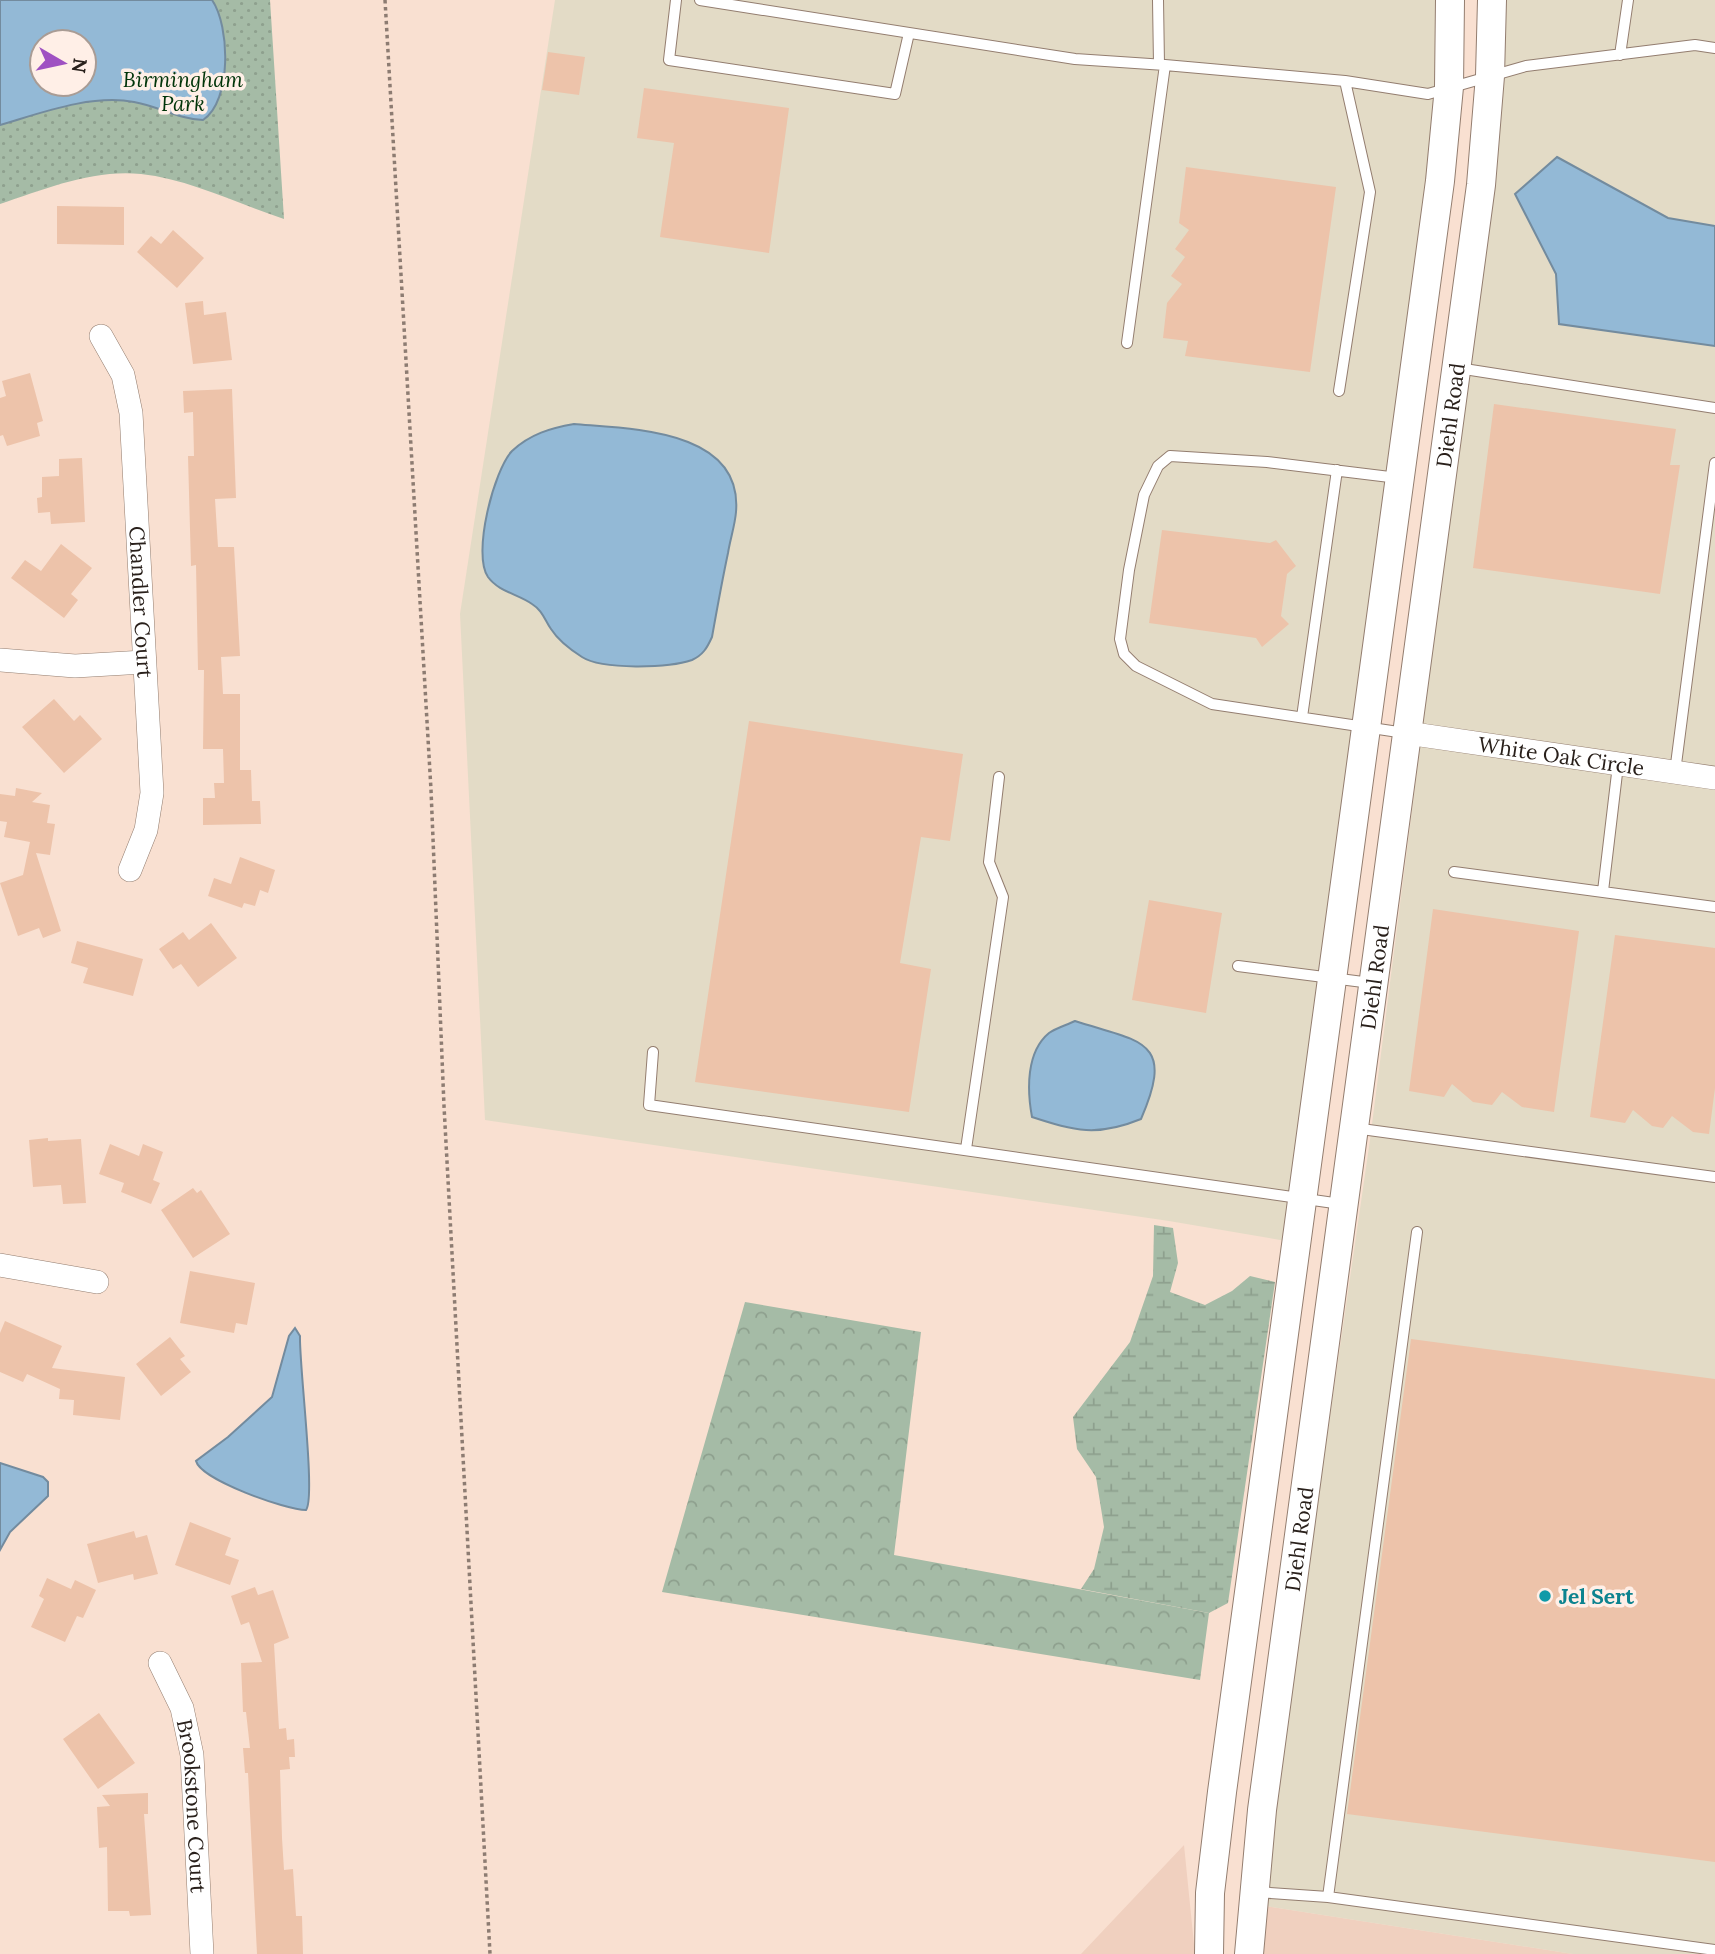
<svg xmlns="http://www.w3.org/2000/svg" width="1715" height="1954" font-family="Lora,serif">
<defs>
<pattern id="forest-crowns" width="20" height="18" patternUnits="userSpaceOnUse" patternTransform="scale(1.75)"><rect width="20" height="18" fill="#a5bba6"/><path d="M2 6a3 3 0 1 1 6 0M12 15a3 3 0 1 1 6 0" fill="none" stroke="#8ea08e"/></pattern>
<pattern id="wetland-marsh" width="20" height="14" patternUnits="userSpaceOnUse" patternTransform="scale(1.75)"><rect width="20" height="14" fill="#a5bba6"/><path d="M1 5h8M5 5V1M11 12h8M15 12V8" fill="none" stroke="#8ea08e"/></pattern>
<pattern id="park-dots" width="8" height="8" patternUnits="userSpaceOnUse" patternTransform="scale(1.75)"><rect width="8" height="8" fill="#a5bba6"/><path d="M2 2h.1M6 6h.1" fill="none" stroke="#8ea08e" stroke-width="1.8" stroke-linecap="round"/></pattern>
</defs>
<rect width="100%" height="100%" fill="#f9e0d1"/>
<path fill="#f0d0bf" d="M1184 1845 1195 1954H1081Z
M1259 1905 1573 1954H1259Z"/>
<path fill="#e3dbc6" d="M555 0H1439L1432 167 1286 1241 1169 1221 485 1120 460 614Z
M1502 0H1715V1954H1573L1259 1905 1370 1140 1466 386Z"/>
<path fill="url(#forest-crowns)" d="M745 1302 921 1332 894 1555 1209 1613 1200 1680 662 1592Z"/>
<path fill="url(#wetland-marsh)" d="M1154 1225 1173 1228 1178 1263 1170 1292 1205 1305 1232 1291 1250 1276 1275 1282 1228 1603 1209 1613 1081 1589 1094 1569 1104 1527 1096 1477 1077 1449 1073 1417 1130 1342 1153 1276Z"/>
<path fill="url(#park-dots)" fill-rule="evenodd" d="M0 0H270L284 219C238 204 189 179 141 174 93 169 45 189 0 204ZM42 42H84V84H42Z"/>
<path fill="#93b9d6" stroke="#738b9e" stroke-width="2" fill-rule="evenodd" d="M0 0H212C230 26 232 101 203 120 178 119 158 106 134 102 91 94 41 113 0 125ZM42 42H84V84H42Z
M1557 157 1668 218 1715 226V346L1559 324 1556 274 1515 194Z
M574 424C631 429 743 429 736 512 735 525 730 540 728 553 722 581 717 609 712 637 707 648 703 655 692 660 669 668 602 670 582 657 571 650 558 640 551 629 544 619 543 611 532 604 518 594 499 592 488 577 472 554 494 470 512 451 530 434 551 428 574 424Z
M1075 1021C1140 1042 1176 1039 1141 1119 1097 1137 1075 1131 1032 1117 1027 1090 1026 1052 1049 1033 1056 1028 1067 1025 1075 1021Z
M295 1328 300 1336C299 1365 316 1498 306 1510 286 1510 201 1480 196 1461L228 1437 272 1397 289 1336Z
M0 1463 43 1477 48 1482V1496L10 1532 0 1550Z"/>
<path fill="#edc3aa" d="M548 52 585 57 579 95 542 90Z
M644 88 789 108 769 253 660 237 674 143 637 138Z
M1186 167 1336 187 1310 372 1185 356 1188 341 1163 338 1167 303 1182 284 1171 276 1185 257 1175 249 1189 230 1179 223Z
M57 206 124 207V245L57 244Z
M173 230 204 258 177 288 137 252 151 236 161 244Z
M203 301 204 315 226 312 232 360 193 364 185 303Z
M30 373 43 421 37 423 40 436 7 446 3 435 0 436V398L6 396 2 381Z
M232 389 236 498 215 499 218 547H234L240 656 221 657 223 694H240V770H251L252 801H260L261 824 203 825V798H215L214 783H224L223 749H203L204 670H198L196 565 191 566 188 456H194L193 412 184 413 183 391Z
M1494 404 1676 429 1670 465H1680L1660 594 1473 568Z
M82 458 85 522 51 524 50 512 38 513 37 498 42 497V477L59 476V459Z
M1162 530 1270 543 1276 540 1296 566 1287 574 1281 616 1289 624 1262 647 1256 638 1149 623Z
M61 544 92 568 71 594 78 600 64 618 11 578 25 560 41 571Z
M54 699 74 721 80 715 102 739 64 773 22 727Z
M749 721 963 754 950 841 921 837 900 963 931 969 909 1112 695 1082Z
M16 788 42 793 32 802 50 805 47 823 55 824 50 855 36 853 61 931 43 938 39 928 18 936 0 883 23 875 30 842 4 837 7 822 0 821V794L15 796Z
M240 857 275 870 268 893 260 890 255 906 244 903 242 908 208 896 214 878 231 884Z
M1149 900 1222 913 1206 1013 1132 1000Z
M1433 909 1579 931 1554 1112 1522 1107 1502 1092 1492 1105 1473 1102 1452 1084 1444 1097 1409 1091Z
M211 923 237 958 198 987 181 964 173 969 159 949 183 932 189 940Z
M1615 935 1715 948V1088L1709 1134 1693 1132 1672 1116 1663 1128 1652 1126 1633 1110 1625 1123 1590 1117Z
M77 941 143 959 133 996 83 983 88 968 71 963Z
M48 1138V1141L81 1139 86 1203 63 1204 61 1185 33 1187 29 1140Z
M110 1144 139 1156 143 1144 163 1152 153 1180 160 1183 151 1204 121 1192 124 1183 99 1174Z
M193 1188 197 1193 201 1190 230 1234 193 1258 161 1210Z
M190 1271 255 1283 247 1325 236 1323 234 1333 180 1323Z
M5 1321 62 1346 52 1368 125 1377 120 1420 73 1415 74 1400 59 1399 60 1389 27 1374 23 1382 0 1372V1333Z
M170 1337 185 1356 180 1359 191 1372 161 1396 136 1364Z
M1411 1339 1715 1379V1862L1347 1814Z
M190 1522 231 1538 225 1555 239 1560 230 1585 175 1565Z
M134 1531 136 1538 147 1535 158 1574 134 1580 133 1574 98 1583 87 1544Z
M47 1578 71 1589 75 1580 96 1590 83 1618 77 1616 65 1642 31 1627 44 1599 39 1596Z
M255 1587 258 1595 273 1590 289 1638 274 1644 279 1729 286 1728 287 1740 294 1739 295 1757H289L290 1769 280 1770 282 1838 284 1870 293 1869 296 1916H302L303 1954H257L248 1773H245L243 1748H250L246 1712H243L241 1663 262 1662 249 1622 241 1625 231 1596Z
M99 1713 135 1763 98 1789 63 1739Z
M148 1793V1814H144L151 1915 130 1916 129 1911H108L107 1847 99 1848 97 1807 110 1806 102 1795Z"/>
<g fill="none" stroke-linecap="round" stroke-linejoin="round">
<defs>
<path id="service" d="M676 0 669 60 895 94 909 33
M700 0 1075 59 1165 65
M1158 0 1159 64
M1620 55 1628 0
M1127 343 1165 65 1345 81 1428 94 1526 66 1695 45 1715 48
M1458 368 1715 408
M1339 391 1370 192 1345 81
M1398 478 1267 462 1170 456 1158 466 1144 495 1129 570 1120 639 1124 654 1136 666 1212 704 1405 733
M1302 717 1337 470
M1675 772 1715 463
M1454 872 1715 907
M1603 891 1618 765
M1238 966 1371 983
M653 1052 649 1105 1341 1204
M1354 1128 1715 1177
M966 1149 1003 897 989 862 999 777
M1256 1892 1328 1897 1715 1950
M1328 1897 1417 1232"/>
<g id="minor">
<path id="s1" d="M101 336 123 375 131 413 152 793 146 830 130 870"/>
<path d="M0 660 75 666 144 662"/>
<path id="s2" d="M1407 733 1715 778"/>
<path d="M0 1265 97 1282"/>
<path id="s3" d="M160 1663 182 1708 192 1755 202 1954"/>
</g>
<g id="tertiary">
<path d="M1209 1954 1210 1893 1222 1792 1440 181 1449 87 1450 0"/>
<path id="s4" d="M1249 1954 1262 1810 1481 185 1490 76 1492 0"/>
</g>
</defs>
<use href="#service" stroke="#937d6f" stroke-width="12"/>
<use href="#minor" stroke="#937d6f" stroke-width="24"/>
<use href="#tertiary" stroke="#937d6f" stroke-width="30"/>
<path stroke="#8d7c72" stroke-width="3.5" stroke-dasharray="3.5 3.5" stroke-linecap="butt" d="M385 0 431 790 444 1106 490 1954"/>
<use href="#service" stroke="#fff" stroke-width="10"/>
<use href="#minor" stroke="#fff" stroke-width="23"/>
<use href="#tertiary" stroke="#fff" stroke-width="28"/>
</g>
<circle fill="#0f9aa8" stroke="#ffefe7" stroke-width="2.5" cx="1545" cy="1596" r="7"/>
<g text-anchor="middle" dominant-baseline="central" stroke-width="7" stroke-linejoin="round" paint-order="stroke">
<g font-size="21" font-style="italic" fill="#003409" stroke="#ffefe7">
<text x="183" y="79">Birmingham<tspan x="183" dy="24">Park</tspan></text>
</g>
<g font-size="21" fill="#29201b" stroke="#ffefe7">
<text stroke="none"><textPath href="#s4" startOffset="1552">Diehl Road</textPath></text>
<text stroke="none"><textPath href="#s1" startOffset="273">Chandler Court</textPath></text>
<text stroke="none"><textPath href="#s2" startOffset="156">White Oak Circle</textPath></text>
<text stroke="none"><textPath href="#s4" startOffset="985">Diehl Road</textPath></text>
<text stroke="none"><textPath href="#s4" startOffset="418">Diehl Road</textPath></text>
<text stroke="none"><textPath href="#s3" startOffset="149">Brookstone Court</textPath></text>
</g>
<g font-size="21" font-weight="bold" fill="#0d838f" stroke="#ffefe7" text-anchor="start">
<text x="1559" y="1596">Jel Sert</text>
</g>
</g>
<g transform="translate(63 63) rotate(99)"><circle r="33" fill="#ffefe7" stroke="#a99c95" stroke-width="2"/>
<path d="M0-5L12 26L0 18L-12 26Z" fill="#9f51c2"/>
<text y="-10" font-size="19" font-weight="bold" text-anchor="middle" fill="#29201b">N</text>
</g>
</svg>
